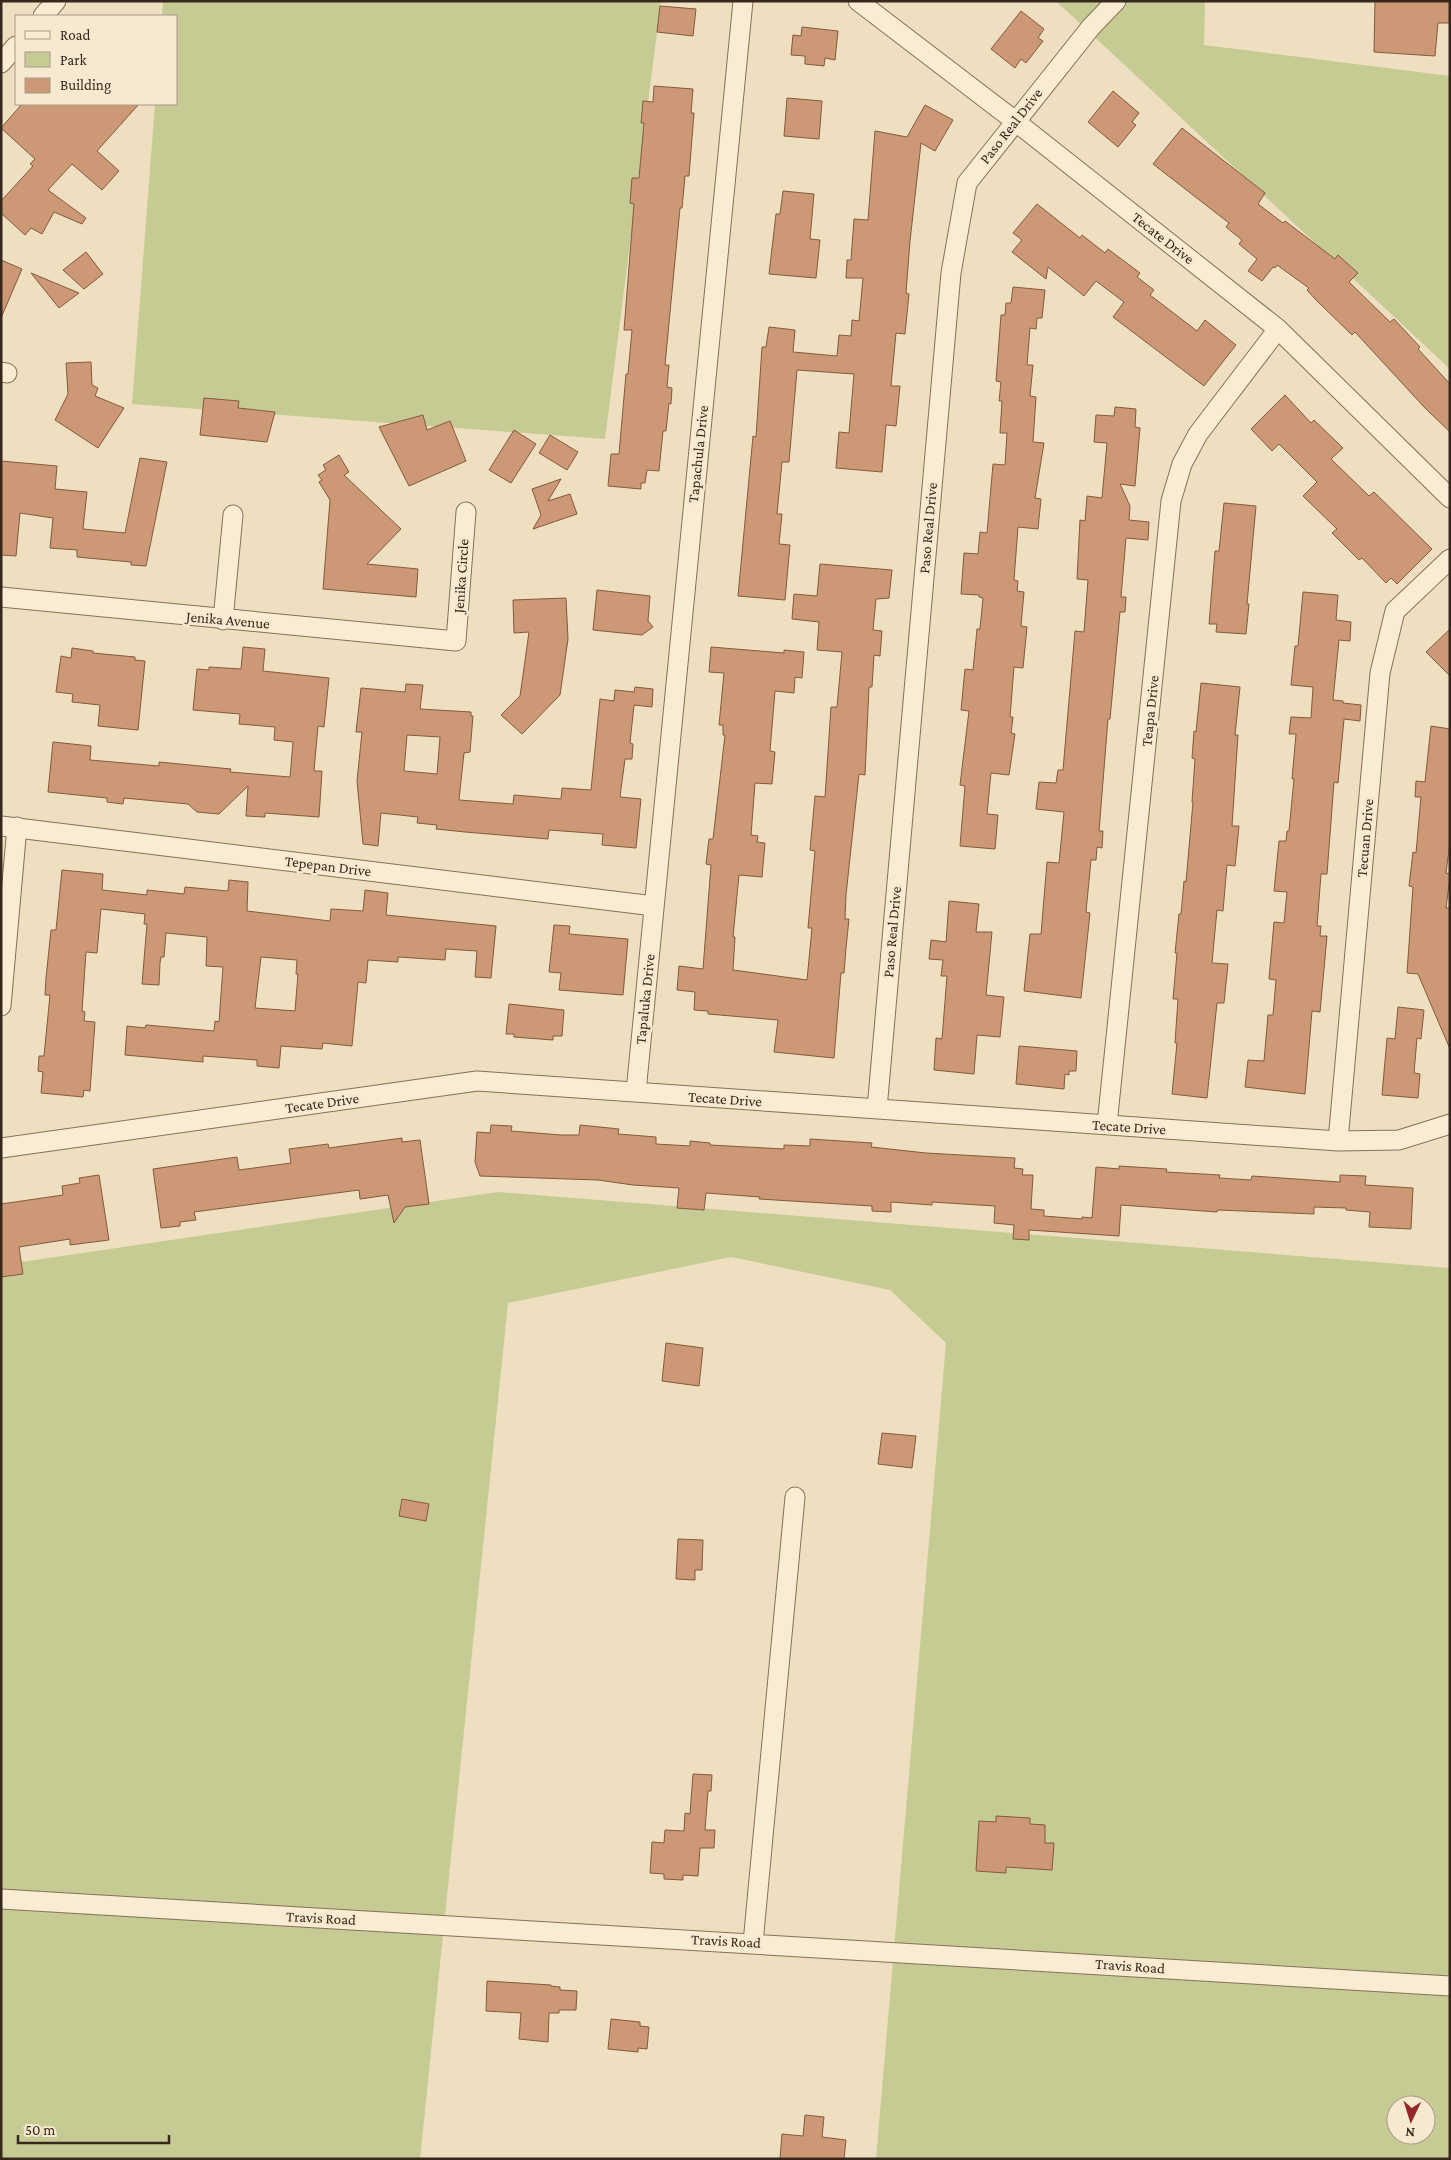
<svg xmlns="http://www.w3.org/2000/svg" width="1451" height="2160" font-family="'Crimson Pro',serif">
<rect width="100%" height="100%" fill="#eddfbf"/>
<path fill="#c6cb94" fill-rule="evenodd" d="M163 1H661L605 439 132 404 155 104H176V16H162Z
M1056 1H1205L1204 45 1450 76V369Z
M498 1192 1450 1268V2159H876L946 1343 890 1290 731 1257 508 1303 420 2159H1V1265ZM1396 2105H1426V2135H1396Z"/>
<path fill="#cc9875" stroke="#85593e" fill-rule="evenodd" d="M1375 1H1450V23H1438L1435 56 1374 52Z
M660 6 696 9 693 36 657 32Z
M1021 11 1044 29 1038 38 1043 41 1026 63 1021 59 1015 68 991 49Z
M802 27 838 31 835 60 825 58 824 66 805 64V56L791 55 793 35 801 36Z
M654 86 693 89 691 113H694L689 176H685L682 208H680L665 365H669L667 387 672 388 671 404 669 403 666 431H663L659 471 647 470 645 483H641V489L608 486 611 454H619L626 374H628L632 330H624L634 204 630 203 632 178H639L644 123H641L643 101 653 102Z
M1113 91 1139 113 1132 122 1136 125 1118 147 1088 122Z
M787 98 822 101 819 139 784 136Z
M22 104H139L97 151 119 171 102 190 72 164 48 190 86 218 82 224 54 212 42 234 31 228 25 235 1 213V201L33 166 30 164 35 159 1 128Z
M925 105 953 120 935 151 921 143 910 241 906 293 909 294 905 334 896 333 891 386H900L896 426 886 425 882 472 836 468 839 432 849 433 854 374 797 370 789 462H782L777 514H782L779 544 790 545 785 600 738 596 753 436 756 437 762 347H766L769 327 795 330 793 352 837 356 839 335 851 336 852 320 859 321 863 278H846L847 260H851L854 219 868 220 875 131 907 137Z
M1182 128 1265 193 1258 204 1283 223 1285 221 1335 259 1338 255 1358 273 1349 282 1390 322 1394 319 1420 347 1418 349 1450 384V432L1425 408 1355 332 1352 335 1316 300 1307 290 1309 288 1277 265 1275 268 1273 267 1262 281 1248 271 1257 259 1239 244 1242 240 1226 227 1229 223 1153 164Z
M783 191 814 194 810 239 820 240 816 278 769 274 776 214H780Z
M1037 204 1080 238 1082 235 1105 253 1108 249 1140 273 1137 277 1154 290 1150 295 1197 331 1205 320 1236 345 1204 386 1113 317 1124 302 1096 281 1084 296 1048 267 1046 279 1012 252 1022 240 1013 233Z
M86 252 103 274 84 289 63 270Z
M1 260 22 269 1 318Z
M31 273 79 293 59 308Z
M1013 287 1045 290 1042 318H1037L1036 329 1030 328 1027 365H1033L1030 396 1036 397 1033 442 1044 443 1035 498 1041 499 1038 529 1018 527 1014 580 1018 581 1017 591 1024 592 1021 626 1027 627 1023 668 1014 667 1010 717H1013L1011 733 1015 734 1009 775 991 773 987 814 998 815 995 849 960 846 965 786 960 785 969 711 961 710 965 669 973 670 977 629H980L983 598 979 597V595L961 594 964 553 978 554 980 532 987 533 993 464 1005 465 1007 433H1000L1002 401H999L1001 382 996 381 1001 315H1005L1006 303H1011Z
M91 362 92 385 98 388 95 396 124 408 98 448 55 420 68 394 66 363Z
M1285 395 1311 423 1314 420 1343 448 1331 459 1369 496 1374 492 1432 549 1397 584 1391 578 1386 583 1362 558 1359 560 1332 533 1337 529 1303 496 1317 482 1279 444 1272 451 1251 429Z
M204 398 239 401 238 408 275 412 267 442 200 435Z
M1115 407 1136 409 1135 427 1140 428 1135 486 1120 484 1130 506 1129 520 1149 522 1148 540 1126 538 1121 597H1126L1125 612H1120L1110 719H1108L1099 831H1103L1102 848 1097 847 1096 860H1091L1086 912 1090 913 1081 998 1024 991 1030 934H1041L1047 862 1059 863 1064 812 1036 809 1039 782 1056 783 1058 770H1063L1075 631 1084 632 1088 580 1077 579 1080 520 1085 521 1087 496 1102 498 1107 443 1094 442 1096 415 1114 416Z
M423 415 427 430 450 421 466 461 409 486 379 427Z
M514 430 536 444 511 483 489 470Z
M550 435 578 452 567 470 539 453Z
M339 455 349 472 344 475 401 529 367 564 418 569 416 597 323 589 330 500 319 482 322 480 318 475 326 470 323 465Z
M140 458 167 462 146 566 131 565V562L77 557V550L50 548 53 518 20 513 16 556 1 555V461L57 466 55 489 87 492 83 529 125 533Z
M561 479 548 501 570 494 577 514 533 529 541 515 532 489Z
M1224 503 1256 506 1247 604H1249L1246 634 1216 632 1217 624H1209L1215 551H1219Z
M820 564 892 570 889 598 876 599 873 630 882 631 880 656 874 655 872 687H869L865 775 859 774 846 895 845 919H849L846 948 844 973H841L834 1058 774 1052 778 1020 708 1014V1011L694 1010 695 992 677 990 679 966 703 969 711 865 706 864 709 839H713L725 735H723V725H719L724 673 709 672 711 647 784 653V650L804 652 802 678 795 677 794 693 775 691 770 751 775 752 772 784 755 783 751 835 758 836 757 842 765 843 762 877 739 875 733 937H735L733 970 807 980 812 928H808L815 851 810 850 815 796 825 797 831 707H837L842 652 817 650 819 622 792 619 794 594 817 596Z
M597 590 650 596 648 621 653 627 642 635 593 630Z
M1303 592 1338 595 1336 620 1351 622 1350 641 1339 640 1333 700 1343 701V703L1361 705 1360 721 1344 719 1338 783 1334 782 1327 874H1321L1317 926H1321L1320 936H1327L1325 958 1320 1012 1312 1011 1305 1094 1245 1087 1248 1060 1264 1061 1268 1015H1273L1276 980 1269 979 1274 922 1284 923 1287 892 1274 891 1279 841H1286L1287 831H1289L1294 779H1292L1296 734H1289L1291 717 1311 718 1313 687 1291 685 1295 646H1298Z
M566 598 568 639 560 695 522 734 501 715 520 696 529 632 514 633 513 600Z
M1450 629V676L1426 652Z
M243 647 265 649 263 671 329 678 324 727 318 726 314 771H322L319 817 265 813V817L246 816 248 786 219 814 197 812 188 804 124 798 123 804 107 802V798L48 792 53 742 91 746 90 760 159 766V762L231 769 230 772 290 777 293 742 274 740 275 727 239 724 240 714 193 710 197 669 209 670V667L241 669Z
M72 648 93 651V653L135 657V660L145 661 138 730 98 726 100 705 72 702 73 694 56 692 61 656 71 658Z
M1201 683 1240 687 1235 735H1238L1232 826H1239L1235 866 1227 865 1223 911 1217 910 1212 963 1228 964 1224 1003H1217L1207 1098 1172 1094 1177 1043H1175L1178 999H1173L1177 953H1175L1179 914H1181L1184 881 1186 882 1193 802H1192L1195 759 1192 758 1194 731 1196 732Z
M406 684 423 685 420 709 471 712V716H473L470 752 464 753 459 800 513 804 514 795 561 799 562 788 591 790 600 699 614 701 615 690 634 692 635 687 653 689 652 707 634 705 630 743 633 744 632 759H625L620 797 641 799 636 848 602 845 603 834 549 830 548 839 465 832 436 829 437 825 417 823 418 817 381 813 378 846 363 844 357 781 362 732H356L361 688 405 692ZM407 735 440 737 437 774 404 771Z
M1431 726 1450 729V842L1446 873 1450 874V877L1446 908H1450V1049L1418 974 1407 973 1413 887 1409 886 1413 852 1416 853 1421 797H1415L1416 781 1425 782Z
M62 870 103 874 102 890 147 895V890L184 894 185 887 228 891 229 880 248 882 247 911 330 921 331 909 363 911 365 890 388 893 386 915 496 926 491 978 475 977 477 951 446 949 445 960 398 957V962L368 960 366 983 358 982 352 1046 323 1043 322 1049 281 1046 279 1068 257 1066V1060L203 1056V1062L125 1055 127 1026 145 1028 146 1025 214 1031 215 1021 219 1022 223 967 206 966 207 937 166 933 164 957H161L160 963 159 985 142 984 147 924H144L145 914 101 909 97 953 86 952 82 1011 85 1012 84 1021 95 1022 90 1091 84 1090 83 1097 41 1093 43 1072 38 1071 39 1056H44L50 995H45L46 978 51 930H56ZM261 957 297 960 296 974H298L295 1011 255 1008Z
M949 901 979 904 976 932H992L986 995 1004 997 1000 1037 977 1035 974 1074 934 1070 936 1038 942 1039 947 976H941L943 960 929 959 931 940 946 942Z
M554 925 570 926 569 934 628 939 623 995 559 990 561 973 549 972Z
M509 1004 564 1010 562 1036H553V1040L514 1037V1034H506Z
M1398 1007 1424 1010 1421 1039 1417 1038 1414 1073 1420 1074 1418 1098 1382 1095 1387 1038 1395 1039Z
M1019 1046 1077 1051 1076 1071H1069V1075L1065 1074 1064 1089 1016 1084Z
M491 1125 512 1126 511 1131 561 1135H579L580 1125 619 1129 618 1134 656 1137V1144L690 1146V1141L710 1143V1145L784 1149V1145L810 1146V1139L872 1143 871 1147 926 1153 1015 1158 1014 1168 1023 1169 1022 1175H1033L1031 1209 1044 1210V1216L1082 1219V1217L1092 1218 1096 1167 1119 1169V1166L1167 1169 1166 1172 1220 1175 1219 1178 1251 1180 1252 1176 1340 1182V1175L1366 1176 1365 1185 1413 1188 1411 1229 1369 1227 1370 1212 1346 1210V1208L1314 1207V1214L1218 1210 1217 1212 1121 1205 1119 1236 1029 1230V1240L1013 1239 1014 1225 994 1223 995 1206 932 1202V1205L891 1202V1212L872 1211V1206L759 1199 760 1197 706 1193 704 1210 677 1208 679 1188 633 1185 598 1180 480 1176 475 1162 477 1132 490 1133Z
M402 1138V1142L420 1140 429 1204 405 1207 394 1223 388 1195 360 1199 359 1190 194 1212 196 1220 180 1222V1226L161 1228 153 1169 237 1157 239 1170 291 1163 289 1149 328 1144 329 1148Z
M99 1175 109 1240 70 1245V1239L19 1247 23 1274 1 1277V1204L63 1195 62 1186 80 1183 79 1178Z
M666 1343 703 1348 699 1386 662 1381Z
M882 1433 916 1436 912 1468 878 1464Z
M402 1499 429 1504 426 1521 399 1516Z
M678 1539 703 1540 702 1570H695V1580L676 1579Z
M693 1774 712 1775 711 1791H708L705 1830H715L714 1848H700L698 1876 683 1875V1880L664 1879V1874L650 1873 652 1842 664 1843 665 1830 684 1831 685 1813 690 1814Z
M996 1816 1030 1818V1824L1045 1825V1843H1054L1052 1870 1006 1867V1873L976 1871 979 1821 996 1822Z
M487 1981 551 1985V1986L560 1987V1990L577 1991 576 2010H559V2013H549L548 2042 519 2039 521 2013 486 2011Z
M611 2019 640 2022V2026L649 2027 647 2049 638 2048V2052L608 2049Z
M805 2115 824 2117 822 2137 846 2140 844 2159H780L782 2134 803 2136Z"/>
<g fill="none" stroke-linecap="round" stroke-linejoin="round">
<defs>
<path id="street" d="M858 1 1015 121 1278 329 1450 498
M43 16 56 1
M1 63 16 46
M1 372 7 373
M1 597 456 641 466 512
M223 620 233 515
M1 826 654 906
M1 1006 17 827
M636 1092 743 1
M877 1109 951 273 967 183 1091 27 1116 1
M1107 1125 1171 501 1182 464 1198 434 1278 329
M1338 1141 1380 673 1395 611 1450 559
M1 1148 477 1081 1338 1141 1399 1140 1450 1124
M1 1899 1450 1986
M753 1943 795 1497"/>
</defs>
<use href="#street" stroke="#867058" stroke-width="21"/>
<use href="#street" stroke="#f8ecd2" stroke-width="19"/>
</g>
<g text-anchor="middle" dominant-baseline="central" stroke-width="5" stroke-linejoin="round" paint-order="stroke">
<g font-size="15" fill="#36281c" stroke="#f5e9cf">
<text transform="translate(1011 126) rotate(-52)">Paso Real Drive</text>
<text transform="translate(1163 238) rotate(38)">Tecate Drive</text>
<text transform="translate(698 454) rotate(-84)">Tapachula Drive</text>
<text transform="translate(928 528) rotate(-85)">Paso Real Drive</text>
<text transform="translate(461 576) rotate(-86)">Jenika Circle</text>
<text transform="translate(228 620) rotate(5)">Jenika Avenue</text>
<text transform="translate(1150 711) rotate(-84)">Teapa Drive</text>
<text transform="translate(1365 838) rotate(-85)">Tecuan Drive</text>
<text transform="translate(328 866) rotate(7)">Tepepan Drive</text>
<text transform="translate(892 932) rotate(-85)">Paso Real Drive</text>
<text transform="translate(645 999) rotate(-84)">Tapaluka Drive</text>
<text transform="translate(725 1099) rotate(4)">Tecate Drive</text>
<text transform="translate(322 1103) rotate(-8)">Tecate Drive</text>
<text transform="translate(1129 1127) rotate(4)">Tecate Drive</text>
<text transform="translate(321 1918) rotate(3)">Travis Road</text>
<text transform="translate(726 1941) rotate(3)">Travis Road</text>
<text transform="translate(1130 1966) rotate(4)">Travis Road</text>
</g>
</g>
<rect width="1451" height="2160" fill="none" stroke="#36281c" stroke-width="5"/>
<rect x="15" y="15" width="162" height="90" fill="#f5e9cf" stroke="#a99c87"/>
<rect x="25" y="31" width="25" height="8" fill="#f8ecd2" stroke="#a99c87"/>
<text x="60" y="40" font-size="15" fill="#36281c">Road</text>
<rect x="25" y="52" width="25" height="15" fill="#c6cb94" stroke="#a99c87"/>
<text x="60" y="65" font-size="15" fill="#36281c">Park</text>
<rect x="25" y="78" width="25" height="15" fill="#cc9875" stroke="#a99c87"/>
<text x="60" y="90" font-size="15" fill="#36281c">Building</text>
<g transform="translate(1411 2120) rotate(184)"><circle r="24" fill="#f5e9cf" stroke="#a99c87"/>
<path d="M0-4L9 19L0 12L-9 19Z" fill="#95282b"/>
<text y="-8" font-size="14" font-weight="bold" text-anchor="middle" fill="#36281c">N</text>
</g>
<path d="M18 2135v8h151v-8" fill="none" stroke="#36281c" stroke-width="2.5"/>
<text x="25" y="2135" font-size="15" fill="#36281c" stroke="#f5e9cf" stroke-width="4" paint-order="stroke">50 m</text>
</svg>
